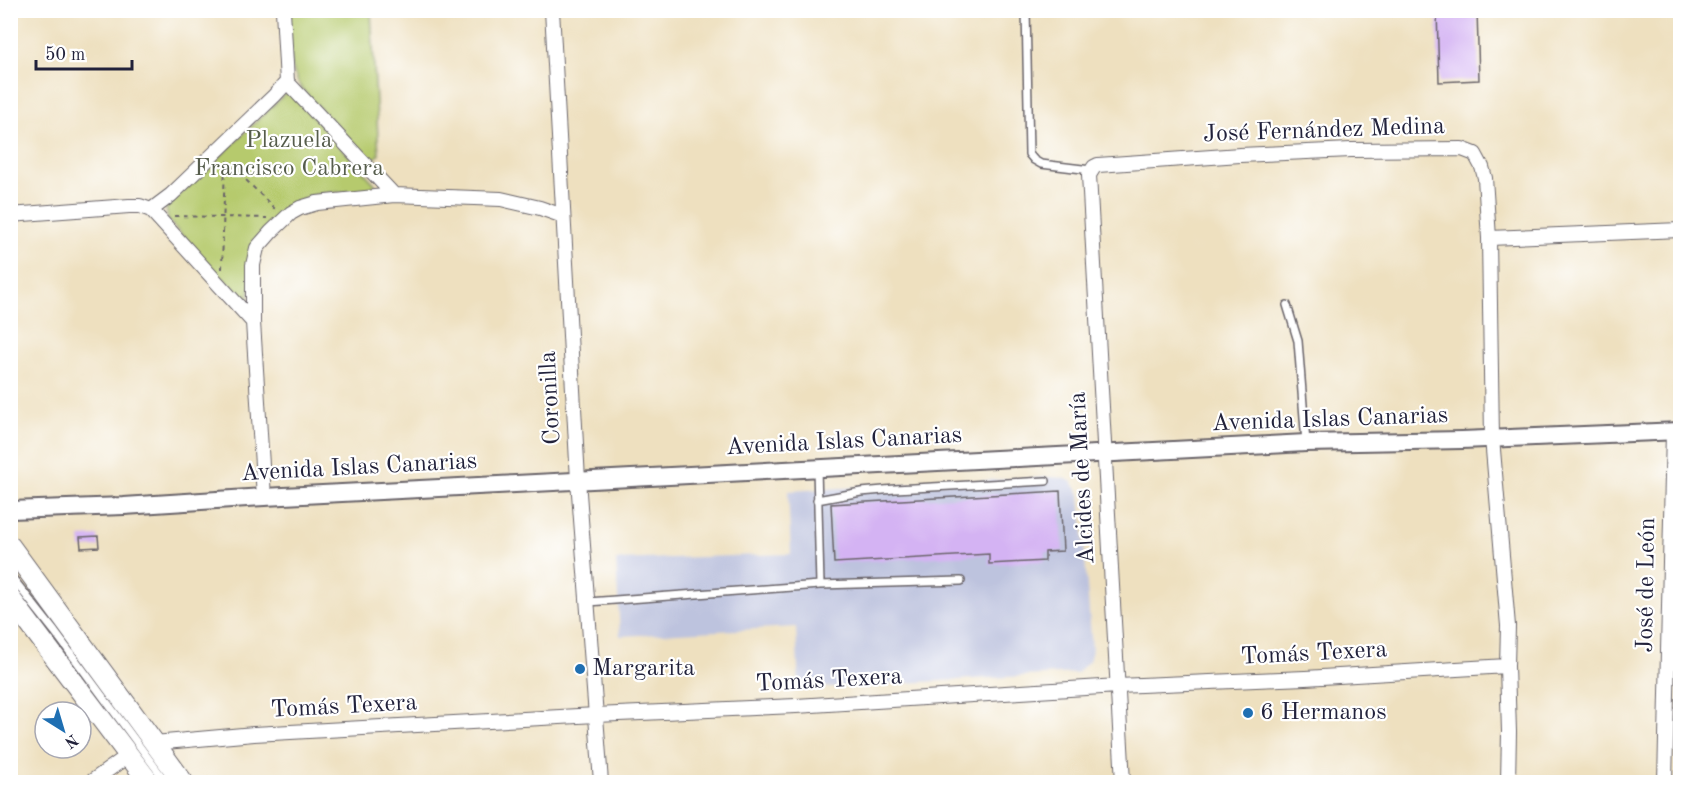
<svg xmlns="http://www.w3.org/2000/svg" width="1691" height="793" font-family="'Old Standard TT',serif">
<rect width="100%" height="100%" fill="#fff"/>
<filter id="ink" filterUnits="userSpaceOnUse"><feTurbulence type="fractalNoise" baseFrequency=".0167" numOctaves="2"/><feDisplacementMap in="SourceGraphic" scale="12" xChannelSelector="R" yChannelSelector="G"/><feConvolveMatrix kernelMatrix="1 2 1 2 8 2 1 2 1" color-interpolation-filters="sRGB"/></filter>
<filter id="wash" filterUnits="userSpaceOnUse"><feTurbulence type="fractalNoise" baseFrequency=".008" numOctaves="4" result="noise"/><feDisplacementMap in="SourceGraphic" scale="24" xChannelSelector="R" yChannelSelector="G"/><feGaussianBlur stdDeviation="1.35" result="paint"/><feColorMatrix in="noise" values="0 0 0 0 0 0 0 0 0 0 0 0 0 0 0 0 0 1.4 0 .05"/><feComposite in="paint" operator="in"/></filter>
<g filter="url(#wash)">
<rect width="100%" height="100%" fill="#eee0bf"/>
<path fill="#bdc3de" d="M1051 477 1064 478 1072 482 1080 494 1092 650 1089 661 1077 673 799 689 796 627 620 636 616 560 791 554 788 491Z"/>
<path fill="#b6ca6d" stroke="#6c7654" stroke-width="1.5" d="M289 11H371L379 155 370 162 301 88C287 66 290 36 289 11Z
M286 93H291L375 184 373 190 370 191 323 193 307 197 294 204 264 232 248 298 246 300 210 266 168 220 166 208Z"/>
<g id="blocks">
<path fill="#d4b3f3" d="M1437 10H1477L1479 80 1439 82Z
M1060 491 1063 551 1045 552V561L989 564V554L834 563 831 504Z
M98 536 99 547 81 548 80 537Z"/>
</g>
</g>
<g filter="url(#ink)">
<use href="#blocks" fill-opacity="0" stroke="#696469" stroke-width="1.5"/>
<g fill="none" stroke-linecap="round" stroke-linejoin="round">
<defs>
<path id="service" d="M1026 10 1029 154 1034 160 1041 164 1091 170
M1287 305 1298 341 1306 443
M817 468 820 585
M817 500 861 492 895 489 1046 481
M10 575 55 632 166 782
M588 602 820 585 961 581"/>
<path id="minor" d="M552 10 578 480 601 782
M287 82 394 195
M151 210 171 195 274 96 287 82 283 10
M10 215 129 206H140L151 210 253 322
M1489 238 1680 230
M264 497 253 322V265L257 248 271 232 291 213 300 208 317 203 394 195 501 199 540 208 563 216
M154 743 254 734 596 715 796 706 1118 686 1305 678 1507 666
M91 782 129 755
M1123 782 1089 175 1094 167 1098 165 1240 155 1351 150 1462 149 1475 154 1482 167 1485 178 1489 238 1492 438 1508 626 1507 666 1509 732 1508 782
M1665 782 1673 431"/>
<path id="tertiary" d="M10 510 124 506 264 497 1306 443 1462 440 1680 431"/>
<path id="secondary" d="M10 546 183 782
M10 598 149 782"/>
</defs>
<use href="#service" stroke="#696469" stroke-width="10"/>
<use href="#minor" stroke="#696469" stroke-width="16"/>
<use href="#tertiary" stroke="#696469" stroke-width="20"/>
<use href="#secondary" stroke="#696469" stroke-width="22"/>
<path stroke="#696469" stroke-width="2" stroke-dasharray="4.5 4.5" stroke-linecap="butt" d="M227 161 276 210
M174 216 267 218
M222 269 225 161"/>
<use href="#service" stroke="#fff" stroke-width="7"/>
<use href="#minor" stroke="#fff" stroke-width="14"/>
<use href="#tertiary" stroke="#fff" stroke-width="16"/>
<use href="#secondary" stroke="#fff" stroke-width="20"/>
</g>
</g>
<g fill="#1f6fb2" stroke="#fff" stroke-width="2">
<circle cx="580" cy="669" r="6"/>
<circle cx="1248" cy="713" r="6"/>
</g>
<g text-anchor="middle" dominant-baseline="central" stroke-width="4.5" stroke-linejoin="round" paint-order="stroke">
<g font-size="24" fill="#22223b" stroke="#fff">
<text transform="translate(1324 131) rotate(-2)">José Fernández Medina</text>
<text transform="translate(551 398) rotate(-93)">Coronilla</text>
<text transform="translate(1330 420) rotate(-2)">Avenida Islas Canarias</text>
<text transform="translate(844 442) rotate(-3)">Avenida Islas Canarias</text>
<text transform="translate(359 468) rotate(-3)">Avenida Islas Canarias</text>
<text transform="translate(1083 478) rotate(-93)">Alcides de María</text>
<text transform="translate(1647 585) rotate(-89)">José de León</text>
<text transform="translate(1314 654) rotate(-3)">Tomás Texera</text>
<text transform="translate(829 681) rotate(-3)">Tomás Texera</text>
<text transform="translate(344 707) rotate(-3)">Tomás Texera</text>
</g>
<g font-size="24" fill="#565d4c" stroke="#fff">
<text x="289" y="141">Plazuela<tspan x="289" dy="28">Francisco Cabrera</tspan></text>
</g>
<g font-size="24" fill="#22223b" stroke="#fff" text-anchor="start">
<text x="592" y="669">Margarita</text>
<text x="1260" y="713">6 Hermanos</text>
</g>
</g>
<rect width="1691" height="793" fill="none" stroke="#fff" stroke-width="36"/>
<g transform="translate(63 730) rotate(143)"><circle r="28" fill="#ffffff" stroke="#a7a7b1" stroke-width="1.5"/>
<path d="M0-4.5L10 22L0 15L-10 22Z" fill="#1f6fb2"/>
<text y="-9" font-size="16" font-weight="bold" text-anchor="middle" fill="#22223b">N</text>
</g>
<path d="M36 60v9h96v-9" fill="none" stroke="#22223b" stroke-width="3"/>
<text x="45" y="60" font-size="18" fill="#22223b" stroke="#ffffff" stroke-width="4.5" paint-order="stroke">50 m</text>
</svg>
